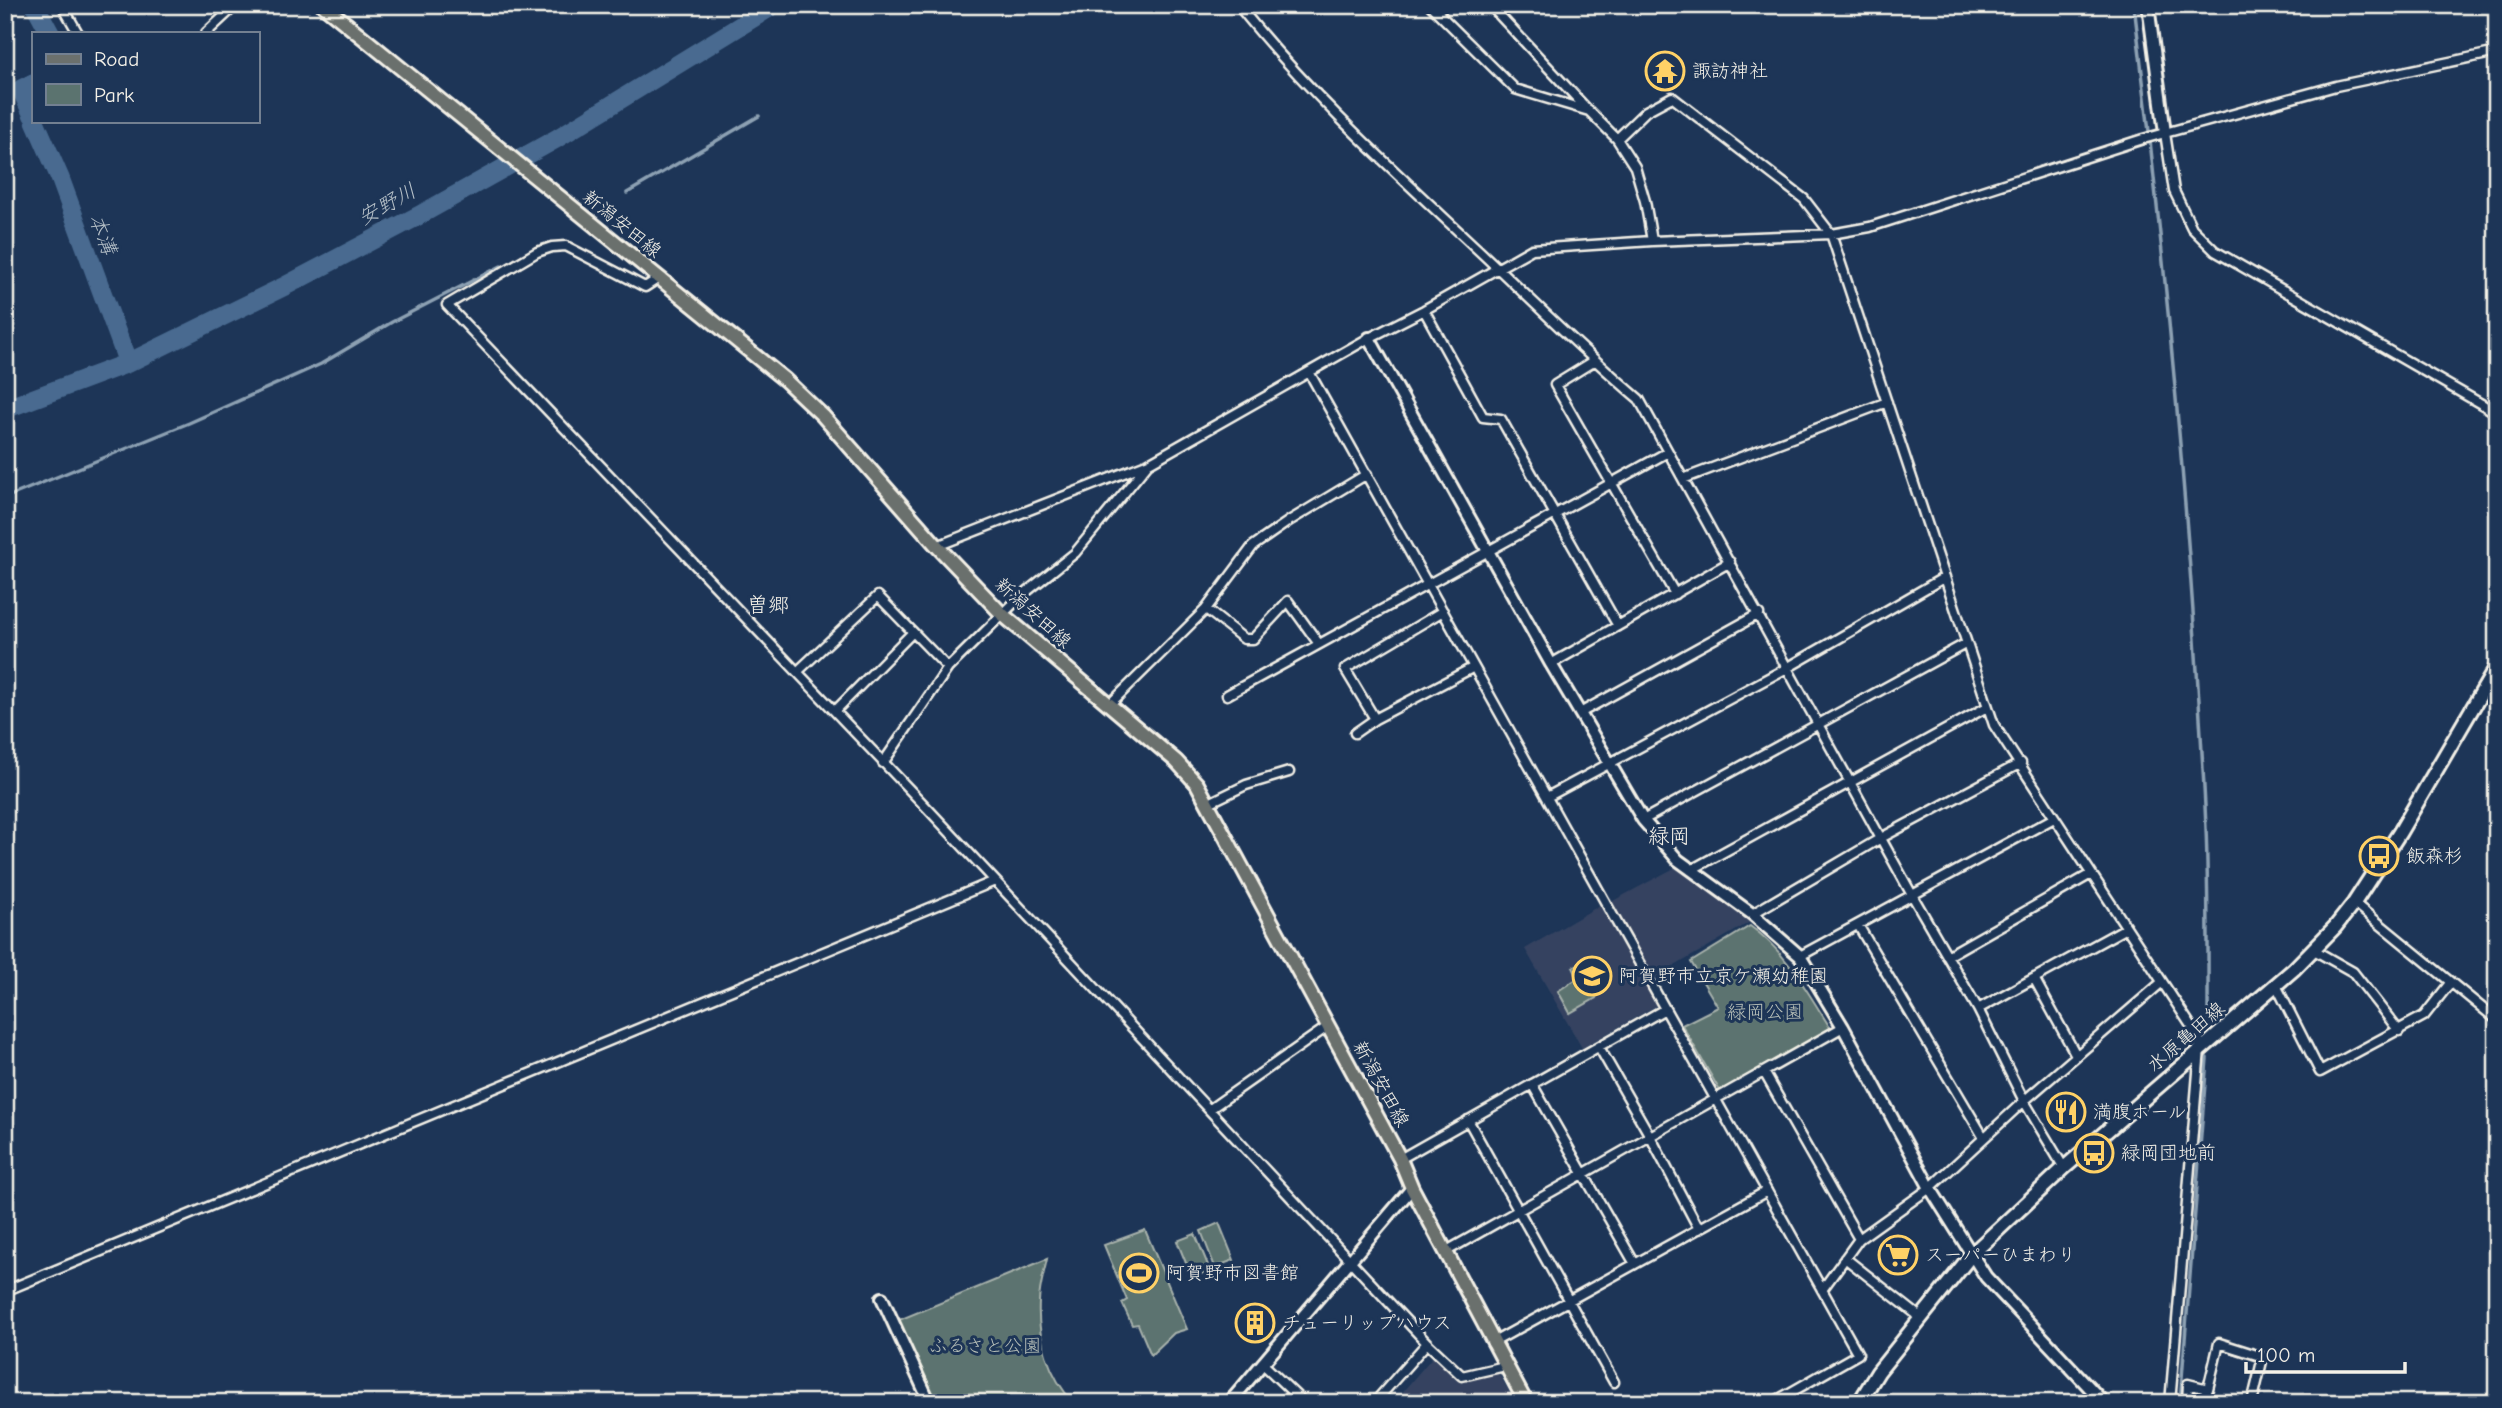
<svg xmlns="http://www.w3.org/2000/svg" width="2502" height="1408" font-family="'Comic Neue','Klee One',sans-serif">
<rect width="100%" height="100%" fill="#1d3557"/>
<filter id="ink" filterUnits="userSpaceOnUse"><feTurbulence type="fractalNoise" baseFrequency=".0143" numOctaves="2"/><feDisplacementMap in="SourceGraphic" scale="14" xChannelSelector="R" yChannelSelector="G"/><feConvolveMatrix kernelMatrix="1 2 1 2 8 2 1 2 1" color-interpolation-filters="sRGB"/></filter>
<g filter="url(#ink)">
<path fill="#344361" d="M1680 865 1752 921 1654 978 1611 902Z
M1602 904 1659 1004 1582 1048 1525 949Z
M1435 1354 1458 1381 1497 1371 1516 1403H1393Z"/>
<path fill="#5b736f" stroke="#a8b2ac" stroke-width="2" d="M1750 926C1786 951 1808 993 1831 1029L1720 1091 1682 1025 1718 1007 1691 962Z
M1584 961 1599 986 1596 998 1570 1013 1558 991 1578 978 1573 967Z
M1219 1223 1234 1260 1215 1267 1201 1231Z
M1145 1230 1187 1329 1174 1333 1151 1355 1138 1324 1132 1325 1122 1303 1127 1300 1104 1245Z
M1195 1234 1210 1270 1192 1278 1177 1241Z
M1047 1259C1044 1273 1039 1288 1039 1302 1037 1338 1049 1377 1074 1403H934L899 1320Z"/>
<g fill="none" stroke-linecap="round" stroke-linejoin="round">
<path stroke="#8da1b3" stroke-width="3.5" d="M2134 5C2167 271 2191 539 2205 806 2209 880 2208 955 2208 1029
M627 193 759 116
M5 498 189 423 321 364 392 322 501 266
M2180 1403 2207 1058"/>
<path stroke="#496b90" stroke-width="19" d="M35 5 50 33
M33 83 21 89 33 116
M35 121 60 178 128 363
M5 409 128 363 287 285 418 216 556 139 774 5"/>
<defs>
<path id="minor" d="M62 5 78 33
M1238 5C1307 92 1391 168 1472 244 1528 296 1581 350 1639 399L1912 895 1978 1009 2024 1101 2064 1168
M1430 5 1515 89 1589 111 1617 139 1635 167 1645 201 1652 241
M1490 5 1587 109
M1436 11 1446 5
M206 33 236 5
M2165 133 2174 191 2192 228 2215 251 2497 413
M1617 139 1646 111 1672 97 1804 199 1831 234 1994 725 2199 1038 2200 1049 2170 1403
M659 278 645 287 566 246 552 247 537 252 447 305 928 809 1427 1343 1462 1376 1505 1366
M1424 310 1483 417 1501 419 1618 626
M1594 361 1555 385 1675 594
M1309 372 1858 1354 1772 1403
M1683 479 1887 402
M937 546 1149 463 1369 338 1424 310 1532 249 1652 241 1831 234 1870 227 2143 139 2336 86 2497 52
M1206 609 1244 639H1253L1288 601 1319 644
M1551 664 1730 562
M797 672 878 596 948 668
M1227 695 1668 452
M1110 704 1206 609 1253 546 1289 521 1367 474
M835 711 913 632
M1580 713 1759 614
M1375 719 1345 669 1443 611
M1355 733 1375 719 1474 667
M883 763 948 668 1020 597 1075 553 1147 465
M1547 797 1787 668 1945 577
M1209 803 1246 785 1289 772
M1643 820 1965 644
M1691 870 1987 707
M2354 903 2497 1020
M1752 914 1881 838 2021 763
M1858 925 1984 1138
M2314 950 2353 972 2399 1031
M1800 956 2054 818
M1947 956 2091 874
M2035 980 2076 1055
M2276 985 2320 1072 2424 1016 2450 983
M1978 1009 2126 928
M1599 1047 1650 1136 1699 1229
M1764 1072 1859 1239
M1532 1084 1635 1264
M1210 1109 1327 1027
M1468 1120 1614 1382
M1400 1159 1665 1009
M1445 1252 1843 1027
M1845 1258 1920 1317
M1822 1290 1859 1239 1930 1188 2024 1101 2161 983
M5 1291 995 881
M1492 1343 1767 1191
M1262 1363 1304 1403
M1374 1403 1427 1343
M2187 1403 2188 1384 2208 1389 2219 1343 2263 1357 2252 1403"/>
<path id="tertiary" d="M2148 5 2165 133
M1369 338 1551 664 1643 820 1678 860 1752 914 1800 956 1843 1027 1930 1188 1986 1277 2104 1403
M882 1298 930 1403
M1229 1403 1412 1188"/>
<path id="secondary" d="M1859 1403 1878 1372 1972 1254 2064 1168 2294 969 2335 927 2354 903 2400 832 2497 666"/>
<path id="primary" d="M323 5 785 380 823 416 937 546 1002 614 1176 761 1197 784 1400 1159 1412 1188 1526 1403"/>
</defs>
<use href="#minor" stroke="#f4f1e8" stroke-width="13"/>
<use href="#tertiary" stroke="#f4f1e8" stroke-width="16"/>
<use href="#secondary" stroke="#f4f1e8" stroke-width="18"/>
<use href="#primary" stroke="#f4f1e8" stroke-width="18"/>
<use href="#minor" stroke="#1d3557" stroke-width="8"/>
<use href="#tertiary" stroke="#1d3557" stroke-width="10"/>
<use href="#secondary" stroke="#1d3557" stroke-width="12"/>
<use href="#primary" stroke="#6b706d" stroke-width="12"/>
</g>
</g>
<defs>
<symbol id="temple-ring" viewBox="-11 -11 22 22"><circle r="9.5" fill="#1d3557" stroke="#ffd166" stroke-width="1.5"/><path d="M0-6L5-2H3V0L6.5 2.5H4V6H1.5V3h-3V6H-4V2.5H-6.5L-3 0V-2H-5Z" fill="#ffd166"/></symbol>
<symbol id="bus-ring" viewBox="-11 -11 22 22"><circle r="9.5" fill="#1d3557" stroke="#ffd166" stroke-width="1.5"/><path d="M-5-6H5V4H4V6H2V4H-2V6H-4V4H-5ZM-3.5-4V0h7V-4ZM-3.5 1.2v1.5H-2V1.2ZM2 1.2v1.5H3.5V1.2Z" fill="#ffd166"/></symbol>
<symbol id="school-ring" viewBox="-11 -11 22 22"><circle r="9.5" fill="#1d3557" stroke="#ffd166" stroke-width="1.5"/><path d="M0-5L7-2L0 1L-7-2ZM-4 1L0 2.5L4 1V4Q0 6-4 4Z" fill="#ffd166"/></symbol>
<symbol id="restaurant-ring" viewBox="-11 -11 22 22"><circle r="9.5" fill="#1d3557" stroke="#ffd166" stroke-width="1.5"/><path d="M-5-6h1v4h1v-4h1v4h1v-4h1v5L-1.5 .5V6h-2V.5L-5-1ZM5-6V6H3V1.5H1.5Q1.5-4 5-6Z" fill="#ffd166"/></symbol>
<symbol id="supermarket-ring" viewBox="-11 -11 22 22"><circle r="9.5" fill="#1d3557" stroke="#ffd166" stroke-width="1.5"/><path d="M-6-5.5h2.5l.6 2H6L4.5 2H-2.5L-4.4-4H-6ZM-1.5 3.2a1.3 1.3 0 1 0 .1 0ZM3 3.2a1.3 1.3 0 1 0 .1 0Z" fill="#ffd166"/></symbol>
<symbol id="stadium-ring" viewBox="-11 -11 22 22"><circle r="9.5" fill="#1d3557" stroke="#ffd166" stroke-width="1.5"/><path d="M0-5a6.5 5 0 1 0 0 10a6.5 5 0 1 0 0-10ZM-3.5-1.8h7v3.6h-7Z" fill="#ffd166"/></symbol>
<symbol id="building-ring" viewBox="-11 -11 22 22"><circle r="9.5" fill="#1d3557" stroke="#ffd166" stroke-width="1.5"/><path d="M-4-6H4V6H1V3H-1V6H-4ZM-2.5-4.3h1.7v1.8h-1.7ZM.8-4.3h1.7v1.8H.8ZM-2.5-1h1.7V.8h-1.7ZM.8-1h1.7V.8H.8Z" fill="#ffd166"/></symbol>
</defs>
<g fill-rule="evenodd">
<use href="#temple-ring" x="1643" y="49" width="44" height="44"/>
<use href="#bus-ring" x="2357" y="834" width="44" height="44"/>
<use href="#school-ring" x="1570" y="954" width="44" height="44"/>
<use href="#restaurant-ring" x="2044" y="1090" width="44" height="44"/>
<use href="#bus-ring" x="2072" y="1131" width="44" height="44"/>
<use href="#supermarket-ring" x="1876" y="1233" width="44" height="44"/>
<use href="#stadium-ring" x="1117" y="1251" width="44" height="44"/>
<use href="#building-ring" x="1233" y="1301" width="44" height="44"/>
</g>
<g text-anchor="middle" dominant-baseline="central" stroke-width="6" stroke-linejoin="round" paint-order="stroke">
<g font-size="19" fill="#f4f1e8" stroke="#1d3557" text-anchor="start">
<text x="1692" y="71">諏訪神社</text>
<text x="2406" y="856">飯森杉</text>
<text x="1619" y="976">阿賀野市立京ケ瀬幼稚園</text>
<text x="2093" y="1112">満腹ホール</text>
<text x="2121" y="1153">緑岡団地前</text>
<text x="1925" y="1255">スーパーひまわり</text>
<text x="1166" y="1273">阿賀野市図書館</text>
<text x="1282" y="1323">チューリップハウス</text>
</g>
<g font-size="19" fill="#f4f1e8" stroke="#1d3557">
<text transform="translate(622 224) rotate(39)">新潟安田線</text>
<text transform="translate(1033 613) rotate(42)">新潟安田線</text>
<text transform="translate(2186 1037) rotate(-41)">水原亀田線</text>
<text transform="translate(1381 1084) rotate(61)">新潟安田線</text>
</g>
<g font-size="19" fill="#b7bfb8" stroke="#1d3557">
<text x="1765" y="1012">緑岡公園</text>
<text x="985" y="1346">ふるさと公園</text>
</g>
<g font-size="21" font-style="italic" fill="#b8c2c9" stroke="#1d3557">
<text transform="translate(387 204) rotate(-29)">安野川</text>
<text transform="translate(103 234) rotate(69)">本溝</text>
</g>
<g font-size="21" fill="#f4f1e8" stroke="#1d3557">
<text x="768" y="605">曽郷</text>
<text x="1669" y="836">緑岡</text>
</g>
</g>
<rect width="2502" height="1408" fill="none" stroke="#1d3557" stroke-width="28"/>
<rect x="14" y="14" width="2474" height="1380" fill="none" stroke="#f4f1e8" stroke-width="2.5" filter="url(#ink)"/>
<rect x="32" y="32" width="228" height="91" fill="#1d3557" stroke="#738091" stroke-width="2"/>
<rect x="46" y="54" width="35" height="10" fill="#6b706d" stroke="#738091" stroke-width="2"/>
<text x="94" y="66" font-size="21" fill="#f4f1e8">Road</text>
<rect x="46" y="84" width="35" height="21" fill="#5b736f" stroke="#738091" stroke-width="2"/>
<text x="94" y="102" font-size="21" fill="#f4f1e8">Park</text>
<path d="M2246 1362v10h159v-10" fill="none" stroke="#f4f1e8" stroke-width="3.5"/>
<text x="2257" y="1362" font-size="21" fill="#f4f1e8" stroke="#1d3557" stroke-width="5" paint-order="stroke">100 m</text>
</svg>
